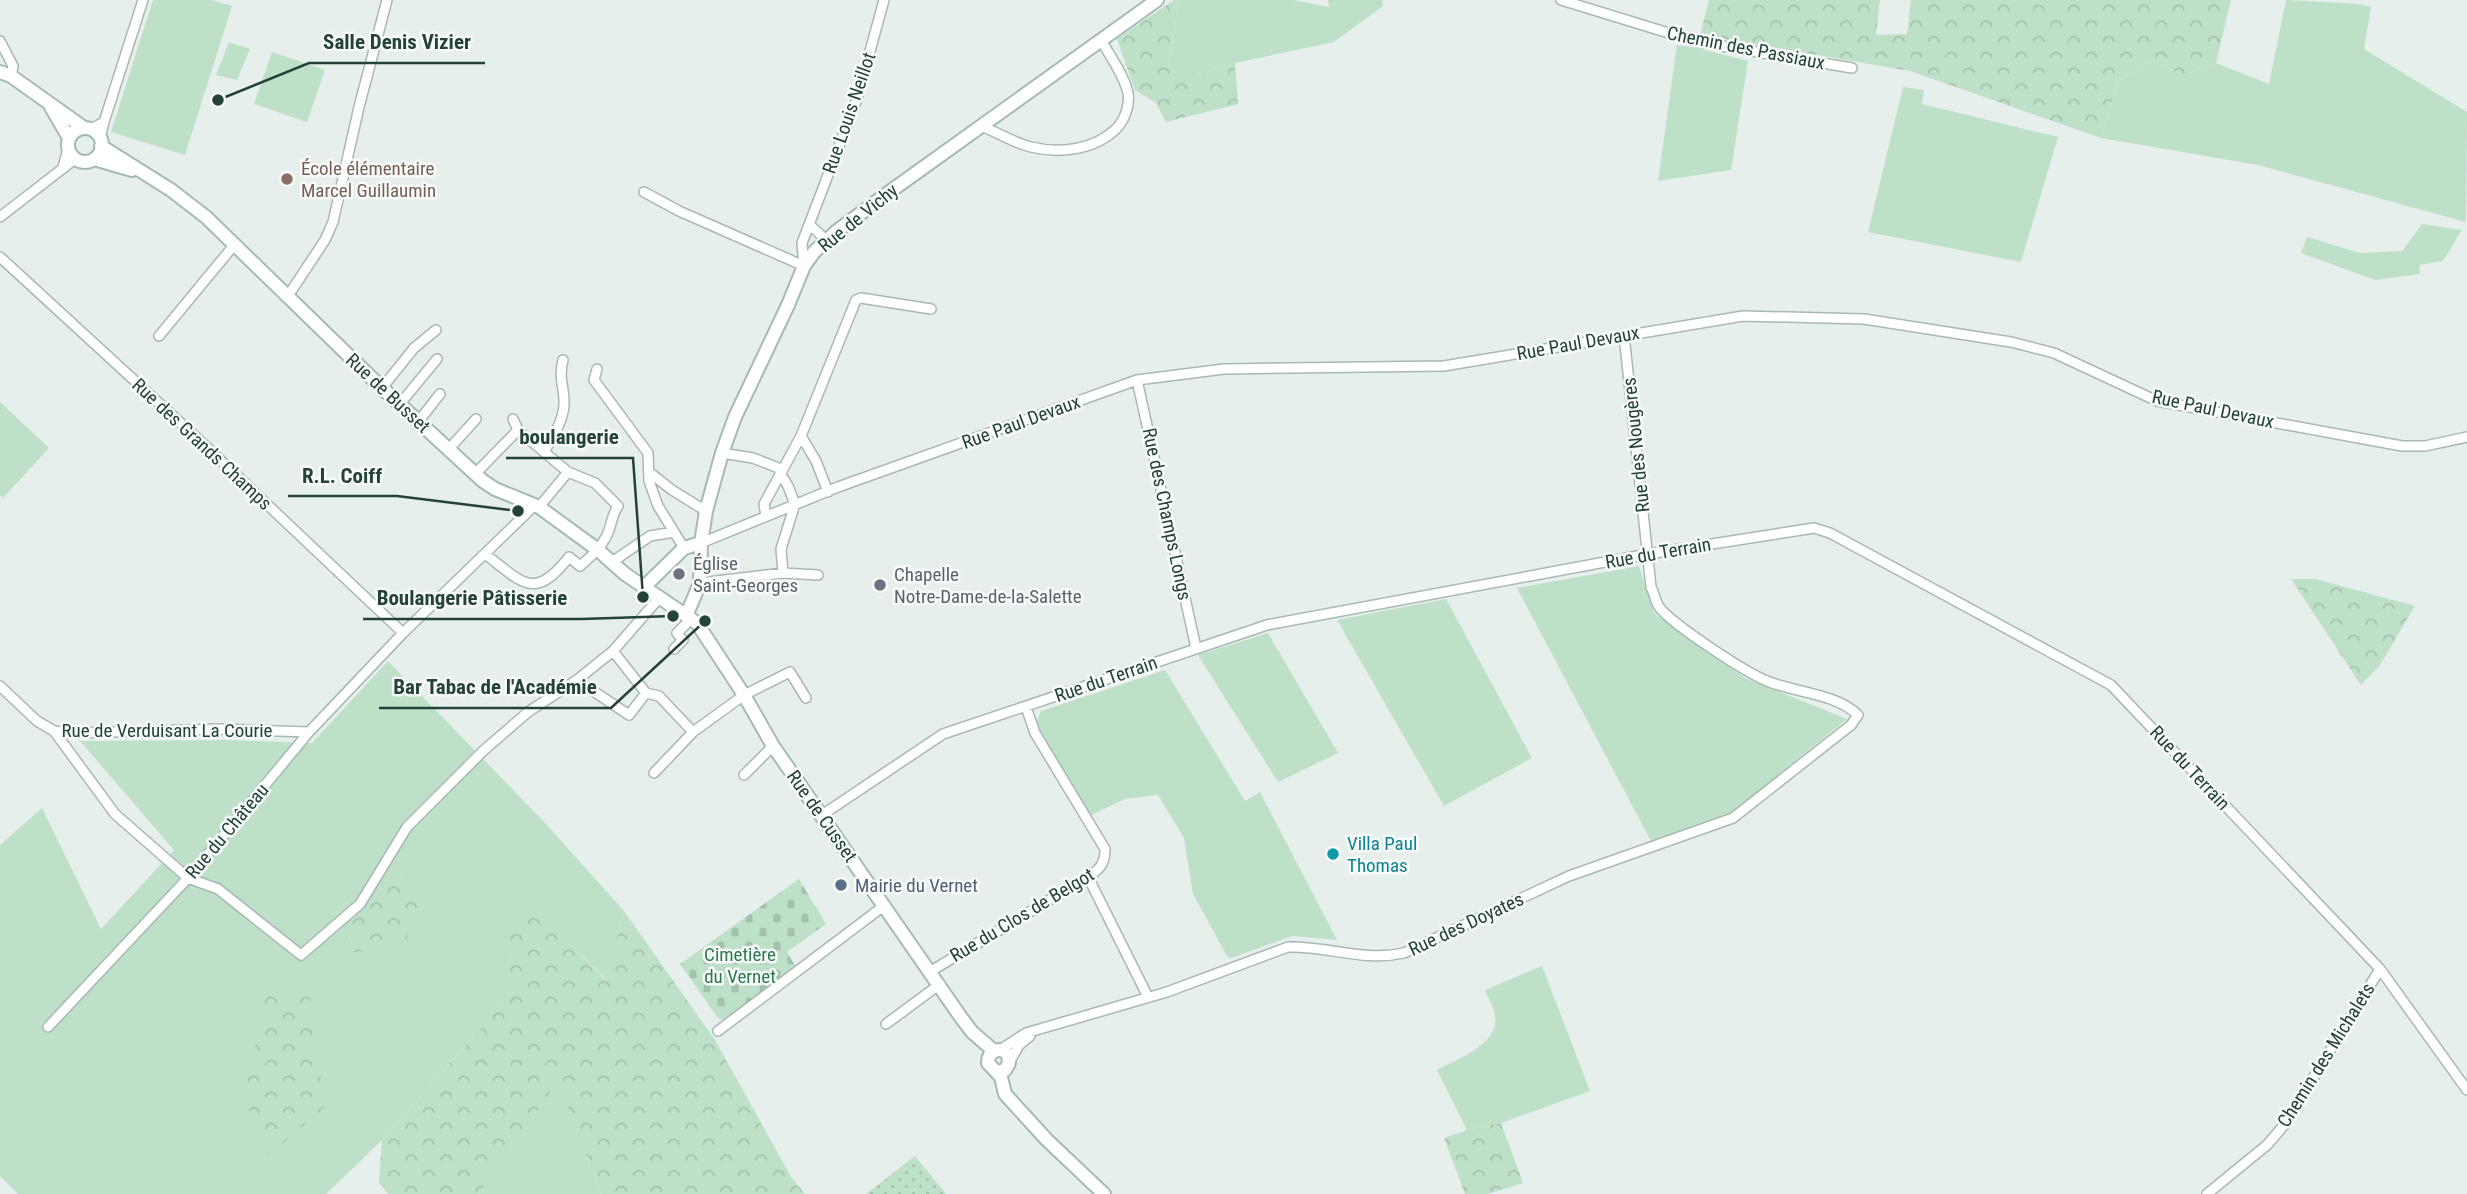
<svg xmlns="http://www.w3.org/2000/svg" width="2467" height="1194" font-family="'Roboto Condensed',sans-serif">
<defs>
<pattern id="forest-crowns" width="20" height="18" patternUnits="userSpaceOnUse" patternTransform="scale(1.75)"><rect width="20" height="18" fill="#bfe0c8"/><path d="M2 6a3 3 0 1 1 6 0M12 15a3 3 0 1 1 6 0" fill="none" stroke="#a4c1ad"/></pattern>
<pattern id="cemetery-stones" width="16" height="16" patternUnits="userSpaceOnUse" patternTransform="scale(1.75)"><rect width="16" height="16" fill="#bfe0c8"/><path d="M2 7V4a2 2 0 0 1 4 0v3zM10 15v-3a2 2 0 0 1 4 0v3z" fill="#a4c1ad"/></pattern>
<pattern id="park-dots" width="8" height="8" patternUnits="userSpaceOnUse" patternTransform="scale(1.75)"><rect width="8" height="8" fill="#bfe0c8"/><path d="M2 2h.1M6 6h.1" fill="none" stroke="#a4c1ad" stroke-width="1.8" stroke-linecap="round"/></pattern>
</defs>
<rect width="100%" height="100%" fill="#e6efeb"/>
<path fill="#bfe0c8" d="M153 0H212L232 6 185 155 111 132Z
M1179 0H1293L1329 7 1328 0H1382L1383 6 1334 42 1235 63 1201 74 1168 70Z
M2286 0 2360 4 2371 7 2364 49 2467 112 2466 222 2258 165 2101 138 2118 81 2150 61 2184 75 2216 63 2269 84Z
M229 42 250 49 237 80 216 75Z
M1677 45 1697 48 1748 61 1731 170 1658 181Z
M272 52 325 70 307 122 254 104Z
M1903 87 1924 90 1922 104 2058 137 2021 262 1868 232Z
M2422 224 2462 230 2443 261 2419 265 2420 274 2375 280 2301 253 2307 237 2360 253 2402 251Z
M0 402 49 448 3 498 0 495Z
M1639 566 1654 613 1745 678 1847 719 1734 811 1652 843 1517 588Z
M1446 599 1532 758 1444 806 1337 620Z
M1268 633 1338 753 1278 782 1198 655Z
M388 661 546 824 624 911 607 981 536 910 516 989 382 1140 326 1194H18L0 1176V845L42 808 101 929 174 850 80 741 225 740 312 743Z
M1165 670 1245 801 1260 792 1337 940 1292 936 1231 958 1227 956 1193 894 1184 838 1158 795 1125 799 1091 815 1035 726 1041 711Z
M1542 966 1590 1091 1501 1123 1467 1130 1437 1070C1456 1060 1500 1044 1495 1016 1494 1007 1488 998 1485 990Z
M558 1080 601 1194H479Z"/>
<path fill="url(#forest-crowns)" d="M1174 0H1179L1168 69 1201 74 1235 63 1238 104 1166 122 1156 103 1135 90 1117 39Z
M1709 0H1880L1876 35 1907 34 1911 0H2231L2216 63 2184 75 2150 61 2118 81 2101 138 1910 71 1700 35Z
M2291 579H2316L2415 606 2380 665 2361 685Z
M385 873 426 879 405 944 349 953 345 929Z
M536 909 606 981 624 911 715 1040 791 1177 805 1194H601L558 1081 479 1194H388L379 1183 382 1140 516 989 500 942Z
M265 991 310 996 325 1107 267 1157 244 1097Z
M1501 1123 1523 1183 1488 1194H1465L1444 1138 1467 1130Z"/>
<path fill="url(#cemetery-stones)" d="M799 879 826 924 787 952 797 969 725 1021 718 1018 680 964Z"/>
<path fill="url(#park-dots)" d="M915 1156 946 1194H866Z"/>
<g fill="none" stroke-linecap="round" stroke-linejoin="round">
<defs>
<path id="street" d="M1561 0 1698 42 1852 68
M0 41 13 66 11 76
M981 126C997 132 1014 143 1031 147 1060 154 1095 150 1117 128 1125 119 1130 105 1128 93 1124 75 1110 56 1101 40
M91 129 104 122
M100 139 104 122 143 0
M63 167 68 149
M644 192 679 211 804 266
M0 217 75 159
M810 225 827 241
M0 257 197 438 403 633
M804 266 802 243 857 99 884 0
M288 296 325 240 333 222 359 107 387 0
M159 336 235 244
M597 369 594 380 648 453 649 481 658 506 684 548
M1137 380 1196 648
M382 388 414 348 436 330
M399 405 437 359
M418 422 440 394
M801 436 816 461 828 492
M448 450 476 419
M544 452C552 438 563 422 564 405 565 389 558 378 563 360
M722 453 753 458 781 469
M649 472 672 490 706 511
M780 473 788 486 795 504 781 549 783 573
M475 474 518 430
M539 507 568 472
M766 516 764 504 801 436 856 300 861 298 931 309
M701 543 838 487 1137 380 1224 369 1444 366 1743 316 1864 319 2011 342 2054 353 2157 401 2402 446H2425L2467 437
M485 554C522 582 534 602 569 557L580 566C590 557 600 549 606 537 612 526 611 516 618 506L595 483 568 472 518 430 513 419
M612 562 650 536 674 532
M700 583 783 573 818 575
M674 649 683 640 677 633 692 618
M613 651 646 693 659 696 693 732 744 695 790 672 806 698
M577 680 629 715 646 693
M0 686 37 721 54 731 75 733 220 729 309 732
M54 731 115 814 188 878 218 889 301 955 360 904 407 827 483 751 528 712 577 680 613 651 660 597
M654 773 693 732
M744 775 773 746
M822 815 943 734 1267 625 1648 554 1814 528 1830 533 2111 685 2380 969 2467 1090
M1088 877 1148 997
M931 971 1088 877C1100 869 1105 864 1105 849L1035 733 1026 707
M886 1024 940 984
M48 1027 188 878 309 732 403 633 535 505
M718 1031 885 905
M1000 1050 1026 1033 1167 992 1288 947C1329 946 1363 962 1404 953L1569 876 1733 818 1851 725 1858 715C1835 693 1796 693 1767 681 1745 672 1673 625 1659 607 1656 602 1654 593 1651 587L1624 335
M1009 1063 1019 1045 1030 1036
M2207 1194 2267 1145 2285 1124 2380 969"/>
<path id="secondary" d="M0 72 11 76 84 128
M51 107 69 138
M68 145a17 17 0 1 1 34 0a17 17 0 1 1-34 0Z
M101 146 171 190 206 217 382 388 483 481 495 489 539 507 598 550 625 574 697 623 744 695 773 746 960 1016 972 1032 994 1051
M94 159 132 170
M644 587 684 548 701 543
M687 614 700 583 701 543 706 511 722 453 735 417 788 305 804 266 814 252 837 231 888 193 1157 0
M997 1072 1005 1070 1009 1063 1008 1054C999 1046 988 1051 988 1063L1001 1077 1005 1094 1047 1140 1104 1194"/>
</defs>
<use href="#street" stroke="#a8b8b2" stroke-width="12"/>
<use href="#secondary" stroke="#a4bbb3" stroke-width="16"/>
<use href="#street" stroke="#fff" stroke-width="9"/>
<use href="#secondary" stroke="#fff" stroke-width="12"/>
</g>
<circle fill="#8d6e63" stroke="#f7fbf9" stroke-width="2.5" cx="287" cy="179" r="7"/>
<g fill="#6b7280" stroke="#f7fbf9" stroke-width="2.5">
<circle cx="679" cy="574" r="7"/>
<circle cx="880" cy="585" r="7"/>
</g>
<circle fill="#0f9aa8" stroke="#f7fbf9" stroke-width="2.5" cx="1333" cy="854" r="7"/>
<circle fill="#5c6f8a" stroke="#f7fbf9" stroke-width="2.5" cx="841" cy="885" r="7"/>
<g text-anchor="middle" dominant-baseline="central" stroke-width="5" stroke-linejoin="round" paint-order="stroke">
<g font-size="19" fill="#24423a" stroke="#f7fbf9">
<text transform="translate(1746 48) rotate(11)">Chemin des Passiaux</text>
<text transform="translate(849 113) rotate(-71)">Rue Louis Neillot</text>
<text transform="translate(858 218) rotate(-39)">Rue de Vichy</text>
<text transform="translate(1578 343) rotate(-10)">Rue Paul Devaux</text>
<text transform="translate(388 393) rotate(43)">Rue de Busset</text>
<text transform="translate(2213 409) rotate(12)">Rue Paul Devaux</text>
<text transform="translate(1021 422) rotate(-20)">Rue Paul Devaux</text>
<text transform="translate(202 444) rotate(43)">Rue des Grands Champs</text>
<text transform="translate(1636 445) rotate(-96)">Rue des Nougères</text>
<text transform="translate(1167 514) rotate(78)">Rue des Champs Longs</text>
<text transform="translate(1658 553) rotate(-10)">Rue du Terrain</text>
<text transform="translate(1106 679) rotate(-19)">Rue du Terrain</text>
<text x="167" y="730">Rue de Verduisant La Courie</text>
<text transform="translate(2190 768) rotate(47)">Rue du Terrain</text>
<text transform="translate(822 816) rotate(55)">Rue de Cusset</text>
<text transform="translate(227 831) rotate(-50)">Rue du Château</text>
<text transform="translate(1022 915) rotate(-31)">Rue du Clos de Belgot</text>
<text transform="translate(1466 924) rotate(-25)">Rue des Doyates</text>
<text transform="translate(2326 1055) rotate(-58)">Chemin des Michalets</text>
</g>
<g font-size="19" fill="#785e54" stroke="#f7fbf9" text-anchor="start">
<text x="301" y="168">École élémentaire<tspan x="301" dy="22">Marcel Guillaumin</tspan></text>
</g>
<g font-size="19" fill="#5b616d" stroke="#f7fbf9" text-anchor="start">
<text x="693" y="563">Église<tspan x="693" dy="22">Saint-Georges</tspan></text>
<text x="894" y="574">Chapelle<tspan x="894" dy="22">Notre-Dame-de-la-Salette</tspan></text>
</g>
<g font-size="19" fill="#0d838f" stroke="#f7fbf9" text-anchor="start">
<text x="1347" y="843">Villa Paul<tspan x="1347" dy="22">Thomas</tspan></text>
</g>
<g font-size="19" fill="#4e5e75" stroke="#f7fbf9" text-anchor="start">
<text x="855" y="885">Mairie du Vernet</text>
</g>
<g font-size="19" fill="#2d7a4b" stroke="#f7fbf9">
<text x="740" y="954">Cimetière<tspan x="740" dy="22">du Vernet</tspan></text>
</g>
</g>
<path fill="none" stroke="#24423a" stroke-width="2.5" d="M218 100L309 63H485M643 597L633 458H506M518 511L397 496H288M673 616L582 619H363M705 621L611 708H379"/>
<g fill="#24423a" stroke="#f7fbf9" stroke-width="2.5">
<circle cx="218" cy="100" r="7"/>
<circle cx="643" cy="597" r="7"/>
<circle cx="518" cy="511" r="7"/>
<circle cx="673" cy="616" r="7"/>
<circle cx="705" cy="621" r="7"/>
</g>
<g font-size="21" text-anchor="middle" font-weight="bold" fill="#24423a" stroke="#f7fbf9" stroke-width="5" stroke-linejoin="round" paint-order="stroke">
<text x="397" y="49">Salle Denis Vizier</text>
<text x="569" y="444">boulangerie</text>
<text x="342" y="483">R.L. Coiff</text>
<text x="472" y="605">Boulangerie Pâtisserie</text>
<text x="495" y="694">Bar Tabac de l'Académie</text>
</g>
</svg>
